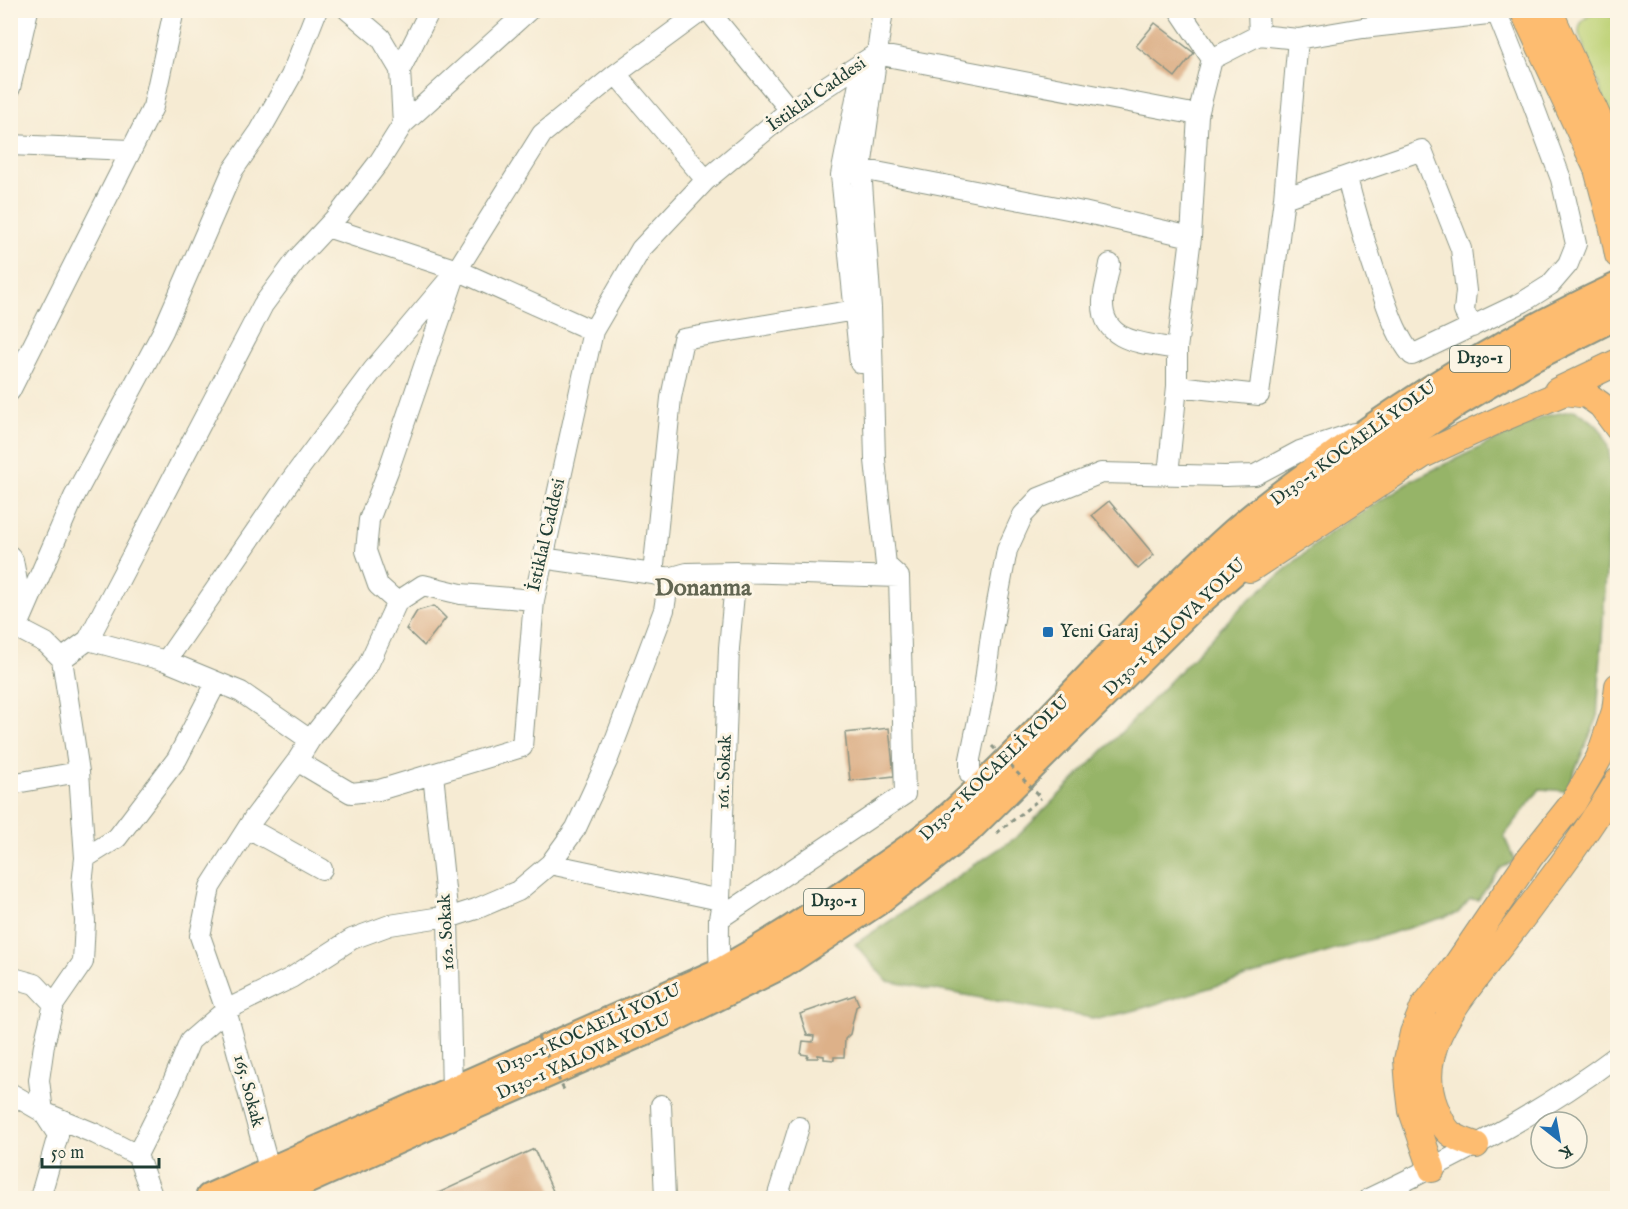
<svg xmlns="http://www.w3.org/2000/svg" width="1628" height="1209" font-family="'IM FELL English',serif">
<rect width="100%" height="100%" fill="#fcf5e5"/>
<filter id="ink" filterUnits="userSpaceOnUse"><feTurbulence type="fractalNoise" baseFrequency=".0167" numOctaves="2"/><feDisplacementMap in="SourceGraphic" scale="12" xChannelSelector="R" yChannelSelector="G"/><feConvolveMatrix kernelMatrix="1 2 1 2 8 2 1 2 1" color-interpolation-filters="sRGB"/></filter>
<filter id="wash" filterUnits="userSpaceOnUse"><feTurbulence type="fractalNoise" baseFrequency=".008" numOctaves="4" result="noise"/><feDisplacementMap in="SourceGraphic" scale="24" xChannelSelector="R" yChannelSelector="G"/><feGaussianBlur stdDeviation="1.35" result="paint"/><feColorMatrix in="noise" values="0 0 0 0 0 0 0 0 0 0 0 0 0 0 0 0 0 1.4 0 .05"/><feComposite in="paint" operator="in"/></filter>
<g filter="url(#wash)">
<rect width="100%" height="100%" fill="#f6ebd3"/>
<path fill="#bdd276" stroke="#6e8855" stroke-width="1.5" d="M1596 11 1608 14 1617 19V132L1579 34C1578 22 1586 17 1596 11Z"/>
<path fill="#96b467" stroke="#5a784e" stroke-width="1.5" d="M1574 410C1608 427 1608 441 1612 476L1597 719 1566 791 1540 789 1504 836 1515 861 1501 868 1478 900 1470 899 1458 913 1136 1010 1098 1019 887 981 855 944 1017 837 1110 744 1244 604 1329 533 1414 479 1545 416Z"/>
<g id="blocks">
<path fill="#ddb189" d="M1155 23 1194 53 1175 77 1136 46Z
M1109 501 1154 555 1138 569 1092 515Z
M434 606 446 618 424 646 406 629 417 611Z
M889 728 894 776 850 781 845 733Z
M855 995 859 1005 856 1007 850 1034 845 1039 844 1057H834V1060L824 1059V1056L818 1055V1058H807L808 1055 801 1054 803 1041 813 1042 814 1036 807 1035 800 1014Z
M534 1149 553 1191 537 1198H438L436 1194Z"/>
</g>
</g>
<g filter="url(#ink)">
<use href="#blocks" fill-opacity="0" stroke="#8a9484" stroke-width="1.5"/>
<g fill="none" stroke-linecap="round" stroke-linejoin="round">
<defs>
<path id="minor" d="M348 10 381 38 400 70 403 124
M708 10 790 110
M1179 10 1212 59
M1259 35 1298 39 1363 28 1497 13 1527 88 1561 179 1576 244 1568 264 1550 285 1523 302 1412 355C1395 334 1388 308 1379 284 1367 249 1356 214 1347 178
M400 70 430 10
M616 74 706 180
M10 88 28 10
M10 145 131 150
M850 172 861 169 1083 212 1191 237
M1284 198 1298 39
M327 227 457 270
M1110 264C1108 276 1104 289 1103 301 1101 344 1146 343 1177 349
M860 363 841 175 863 63
M1177 386 1259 395 1284 198 1422 150 1461 249 1466 291 1464 311 1472 327
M10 391 153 107 174 10
M1168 475 1177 386V349L1191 237 1198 115 1212 59 1259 35 1258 10
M10 556 13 560 21 603 17 628 74 497 163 331 233 170 260 131 291 76 317 10
M542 558 653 574
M669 578 653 574 671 398 683 339 867 308
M397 602 378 585 366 551 369 520 388 471 457 270 593 331
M10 627 17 628 46 643 62 659 79 772 85 858 82 884 85 921 83 962 54 1004 44 1045 39 1080 43 1112 58 1135 40 1198
M88 640 166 661 241 692 310 740
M62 659 88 640 263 305 297 259 339 214 379 162 403 124 529 10
M166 661 291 480 373 370 457 270 542 134 616 74 703 10
M297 761 351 793 379 790 522 747 534 600
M433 774 448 918 452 1091
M970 774V759L983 696 991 635 1007 550 1023 515 1039 498 1101 473 1225 476 1255 475 1300 451 1354 433
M10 784 79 772
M248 828 322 869
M85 858 117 838 177 759 216 683
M550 864 720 900
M719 919 905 794 899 577 886 565 875 460 871 308 861 169 883 10
M721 972C718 961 719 932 719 919 720 912 722 908 720 900L729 648 736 572
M10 977 35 984 54 1004
M10 1093 43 1112 96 1134 137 1155
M661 1105 665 1198
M270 1172 226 1010 200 936 210 887 254 818 297 761 310 740 368 665 397 602 423 585 461 594 534 600 593 331 641 249 706 180 790 110 876 54 1198 115
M153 1198 137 1155 170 1089 190 1041 226 1010 291 978 352 939 390 925 435 918H448L476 909 518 891 550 864 576 828 608 759 664 610 669 578 687 573 736 572 899 577
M777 1198 799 1127
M1370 1198C1458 1156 1540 1114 1618 1055"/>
<path id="major" d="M1523 10 1597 169 1613 229 1618 255
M1549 10 1611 146 1618 165
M1557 391 1618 362
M1250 569 1423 455 1503 418 1565 392 1587 395 1601 405 1618 428
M1476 1145C1449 1136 1446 1134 1435 1107 1414 1054 1453 1007 1484 967 1500 946 1518 924 1534 902 1564 863 1593 823 1618 781
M1432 1169 1412 1111 1409 1086 1407 1060 1413 1033 1424 1006 1453 970 1530 857 1573 803 1599 758 1615 711 1618 686"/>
<path id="highway" d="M210 1198 721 972C776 941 828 907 879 870 901 855 923 840 943 823 1044 733 1130 627 1230 537 1258 511 1290 489 1320 466 1413 397 1512 336 1618 287
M266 1198 456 1113 673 1018 782 964 876 902 967 830 1190 609 1311 503 1454 404 1529 359 1618 314"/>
</defs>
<use href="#minor" stroke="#8a9484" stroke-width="22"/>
<use href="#major" stroke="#8a9484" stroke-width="28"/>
<use href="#highway" stroke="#8a9484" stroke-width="32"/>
<path stroke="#8a9484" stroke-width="3" stroke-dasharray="4.5 4.5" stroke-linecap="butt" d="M997 833 1041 798"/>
<use href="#minor" stroke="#fff" stroke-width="20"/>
<use href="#major" stroke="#fdbc70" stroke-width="26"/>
<use href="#highway" stroke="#fdbc70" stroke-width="28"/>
<path stroke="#8a9484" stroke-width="3" stroke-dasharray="4.5 4.5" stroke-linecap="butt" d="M992 746 1041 798
M538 1037 564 1090"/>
</g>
</g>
<rect fill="#1f6fb2" stroke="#fcf5e5" stroke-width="2" x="1042" y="626" width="12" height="12" rx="3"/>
<g text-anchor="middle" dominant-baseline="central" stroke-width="6" stroke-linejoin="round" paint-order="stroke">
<g fill="#fcf5e5" stroke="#617469" stroke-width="1.5">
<rect x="1450" y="346" width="60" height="26" rx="4.5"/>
<rect x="804" y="889" width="60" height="26" rx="4.5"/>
</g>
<g font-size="16" font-weight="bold" fill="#1f3d34">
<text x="1480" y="359">D130-1</text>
<text x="834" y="902">D130-1</text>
</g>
<g font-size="18" fill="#1f3d34" stroke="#fcf5e5">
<text transform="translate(817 95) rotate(-35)">İstiklal Caddesi</text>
<text transform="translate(1354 444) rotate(-36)">D130-1 KOCAELİ YOLU</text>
<text transform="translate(547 535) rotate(-77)">İstiklal Caddesi</text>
<text transform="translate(1175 628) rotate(-44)">D130-1 YALOVA YOLU</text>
<text transform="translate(995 769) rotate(-44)">D130-1 KOCAELİ YOLU</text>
<text transform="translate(725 772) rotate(-88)">161. Sokak</text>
<text transform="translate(447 932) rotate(-93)">162. Sokak</text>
<text transform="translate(589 1030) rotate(-24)">D130-1 KOCAELİ YOLU</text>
<text transform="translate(584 1057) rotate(-24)">D130-1 YALOVA YOLU</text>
<text transform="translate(248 1091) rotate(75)">165. Sokak</text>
</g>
<g font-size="18" fill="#1f3d34" stroke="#fcf5e5" text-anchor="start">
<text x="1060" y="632">Yeni Garaj</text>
</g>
<g font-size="24" font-weight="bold" fill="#626652" stroke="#fcf5e5">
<text x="703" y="588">Donanma</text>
</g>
</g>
<rect width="1628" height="1209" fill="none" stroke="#fcf5e5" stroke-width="36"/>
<g transform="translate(1559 1140) rotate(149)"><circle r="28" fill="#fcf5e5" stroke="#a4ab9e" stroke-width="1.5"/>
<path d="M0-4.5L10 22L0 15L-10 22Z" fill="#1f6fb2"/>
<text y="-9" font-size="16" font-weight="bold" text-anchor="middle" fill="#1f3d34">K</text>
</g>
<path d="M42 1158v9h117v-9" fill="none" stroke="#1f3d34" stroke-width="3"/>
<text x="51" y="1158" font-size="18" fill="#1f3d34" stroke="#fcf5e5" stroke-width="4.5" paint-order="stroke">50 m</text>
</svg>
